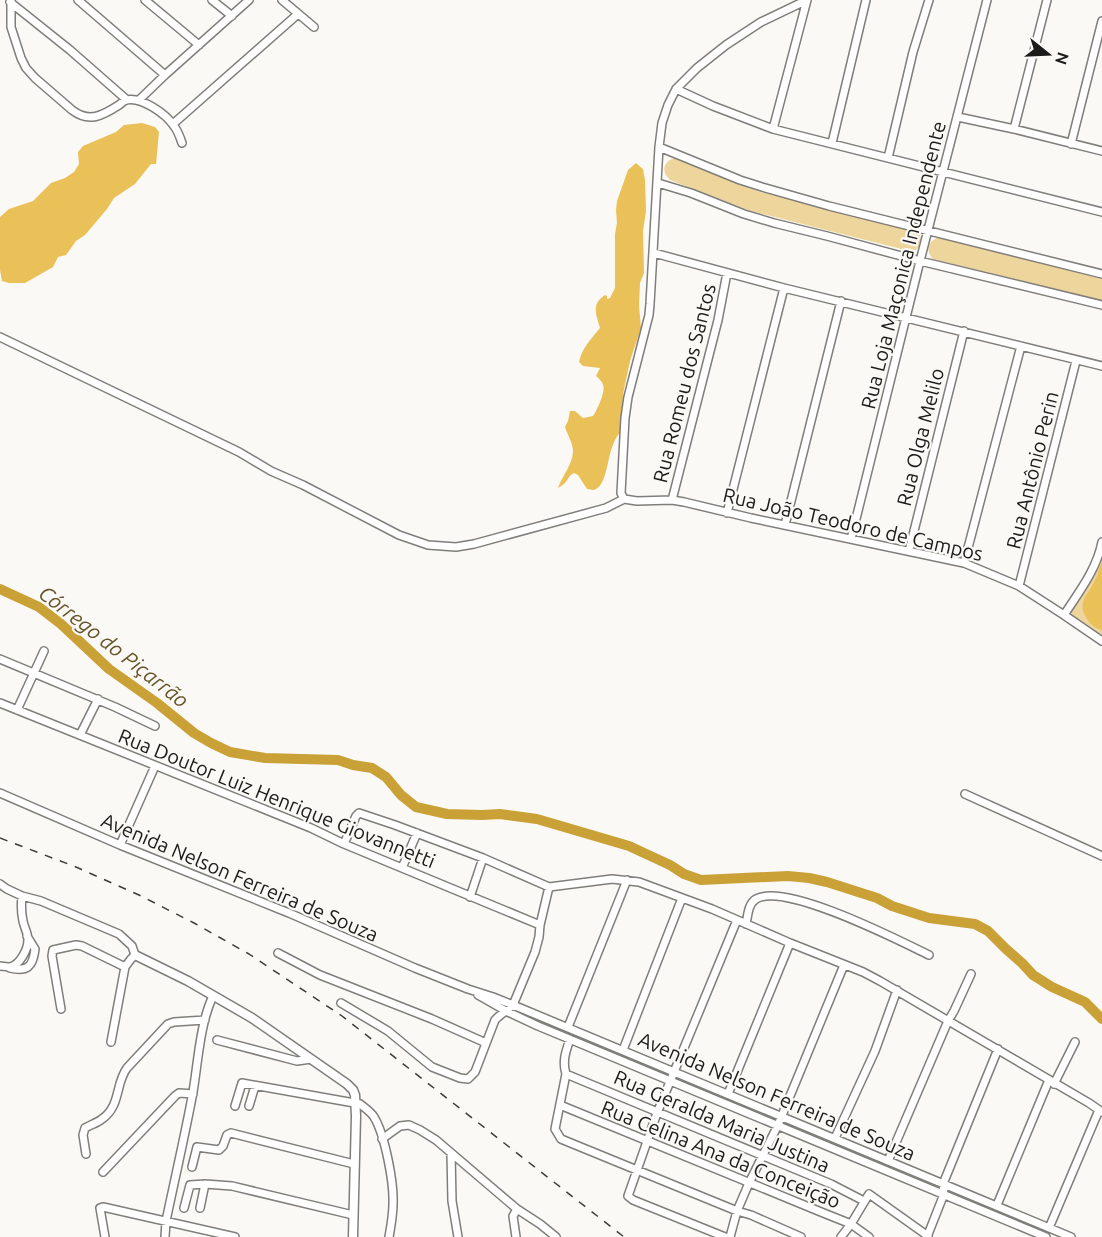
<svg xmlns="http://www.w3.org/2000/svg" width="1102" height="1237" font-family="Ubuntu,sans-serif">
<rect width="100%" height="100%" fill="#faf9f5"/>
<path fill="#edd59c" d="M674 158 760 192 918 231C923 239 921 247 913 252L751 211 670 180C661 172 663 162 674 158Z
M940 237 1102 279V301L933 259C925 251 928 240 940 237Z
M1102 542V641L1064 615 1095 566Z"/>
<path fill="#eac059" d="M142 123 155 127 159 132 156 164H151L135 184 114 198 107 209 85 235 76 241 66 255 58 257 53 267 25 283H9L2 281 0 270V217L9 209 33 201 51 183 65 178 74 172 79 164 78 152 83 146 116 132 124 125Z
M636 163 643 169 645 180 646 211 643 231 644 273 640 283 639 306 641 328 630 361 623 394 622 431C606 443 610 482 596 489 593 491 590 489 587 489L578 475 574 473C566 477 569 483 558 488 562 476 573 464 573 451 573 443 567 434 565 427L568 421 570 411H575L583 418 593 416C597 410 606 391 603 385 602 381 599 379 596 376L600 368 583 366 579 362C582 348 591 339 600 328 596 314 591 304 605 295L607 296V299L610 298 615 288V234L617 223 616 210 617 201 628 170Z
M1102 562V630C1095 628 1091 625 1087 619 1076 601 1088 596 1095 580 1098 575 1099 568 1102 562Z"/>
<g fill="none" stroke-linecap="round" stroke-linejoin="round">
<path stroke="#c9a136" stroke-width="10" d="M0 589 39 607 61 624 109 669 157 703 194 733 211 743 230 752 265 758 338 760 353 765 372 768 386 777 401 795 416 807 447 814 482 815 500 814 537 819 629 846 670 865 684 874 701 880 788 876 809 878 827 882 877 898 892 906 929 918 975 924 988 931 1006 949 1022 963 1033 975 1052 987 1085 1002 1102 1019"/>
<defs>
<path id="minor" d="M11 0V27L21 58 26 68 35 78 72 110C89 123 102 116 119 105 122 103 123 101 126 100 141 96 166 114 174 126 178 131 180 137 182 143
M78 0 165 75
M145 0 199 45
M212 0 232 16
M282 0 314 27
M10 2 70 50 127 100
M676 89 713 106 773 129 1102 212
M139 100 165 75 249 0
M958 117 1014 129 1102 151
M173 124 298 14
M773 129 807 0
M1014 129 1047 0
M832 143 866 0
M1071 144 1102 21
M659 147 740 180 762 187 829 206 1102 274
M888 158 913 52 929 0
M658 183 691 193 744 214 774 223 827 236 920 261 1102 305
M654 253 784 288 1102 366
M0 337 239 452 271 471 303 485 399 535 428 545 456 547 474 544 606 508 624 499
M624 499 621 493 625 418 628 397 649 315 650 304 659 147 662 123 668 105 676 89 697 68 726 45 761 22 807 0
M624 499 637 501 672 500 684 502 751 518 964 563 1019 586 1064 615 1102 641
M672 500 718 320 727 273
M727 513 784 288
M785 525 841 301
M851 539 920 261 987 0
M909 551 964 331
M964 563 1021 346
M1019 586 1076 361
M1064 615C1079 592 1097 569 1102 542
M0 659 115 707 155 726
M0 703 311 828 344 844 540 925
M17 710 44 651
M80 735 98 699
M0 793 120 845 289 913 415 968 468 989 493 997 513 1005 1071 1237
M965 794 1102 856
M344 844 356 816 359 813 395 825 483 858 549 887 612 879 639 882 712 909 790 943 863 972 880 981 1089 1103 1102 1112
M120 845 155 766
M402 868 417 833
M0 884 7 889 22 896 41 901 119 934 132 946 135 955 131 959 125 967 111 1042
M470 897 483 858
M746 924C748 915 748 904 756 899 785 882 898 940 929 955
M278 953 320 975 432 1019 486 1043
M0 966C1 966 8 967 10 967 20 965 28 949 28 940 28 933 24 927 23 921 21 912 21 905 22 896
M10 968C27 972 33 967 35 949L27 936
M478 995 506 1011 538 1026 1046 1237
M341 1003 388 1031 432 1067 460 1078 468 1079 475 1072 495 1020 498 1017 513 1005 535 952 539 937 540 925 549 887
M61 1009 52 956 53 950 76 945 82 946 125 967
M568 1027 627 880
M570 1039C566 1051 562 1061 566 1074L555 1129 561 1139 737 1211 751 1215 801 1237
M217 1040 297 1061 311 1059
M623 1050 682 898
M566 1074 831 1184 864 1201
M1054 1084 1075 1042
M728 1094 790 943
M560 1105 821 1212 851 1224 869 1237
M235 1106 242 1083 360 1104C365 1108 371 1112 374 1117 385 1135 394 1183 393 1204 393 1215 391 1226 389 1237
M249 1106 255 1086
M835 1138 875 1051 897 990
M382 1139 400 1126 409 1125 420 1130 436 1140 517 1209 540 1224 556 1237
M451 1153 452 1201 458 1237
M86 1154 83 1135 85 1128C90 1125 97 1123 102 1119 121 1106 115 1084 127 1068L168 1024 174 1022 205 1020
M888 1161 948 1021 954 1011 971 974
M192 1167 197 1147 219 1150 223 1146 227 1135 231 1133 354 1164
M103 1172 175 1096 179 1093 193 1094
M997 1205 1049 1080
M184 1208 190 1185 205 1184 232 1186 353 1215
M200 1208 205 1184
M1049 1228 1099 1110
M105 1237 100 1208 103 1207 235 1237
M165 1237 166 1221C175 1178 185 1135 193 1092 198 1062 200 1023 213 996
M516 1237 513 1216 517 1209
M725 1237 633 1200 628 1196 657 1113 737 920
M730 1237 737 1211 749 1183 778 1125 844 965
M841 1237 851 1224 869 1194 928 1236
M927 1237 944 1194 943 1184 998 1049"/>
<path id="tertiary" d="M135 955 188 981 252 1018 347 1084 353 1090 355 1095 356 1116 353 1237"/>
</defs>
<use href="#minor" stroke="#7f7e7b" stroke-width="10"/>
<use href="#tertiary" stroke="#7f7e7b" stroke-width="11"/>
<use href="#minor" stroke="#fff" stroke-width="7"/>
<use href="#tertiary" stroke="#fff" stroke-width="8"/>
<path stroke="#3c3c39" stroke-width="1.5" stroke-dasharray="8 8" stroke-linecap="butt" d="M0 838 76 867 139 895 194 923 249 954 342 1016 624 1237"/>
</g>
<g text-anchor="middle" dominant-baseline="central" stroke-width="4.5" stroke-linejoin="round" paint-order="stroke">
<g font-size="20" fill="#1b1b19" stroke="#faf9f5">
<text transform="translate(903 265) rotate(-76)">Rua Loja Maçonica Independente</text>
<text transform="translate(684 383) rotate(-76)">Rua Romeu dos Santos</text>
<text transform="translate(920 437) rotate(-76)">Rua Olga Melilo</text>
<text transform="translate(1032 470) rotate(-76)">Rua Antônio Perin</text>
<text transform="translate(853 524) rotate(13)">Rua João Teodoro de Campos</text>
<text transform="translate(277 798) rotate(22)">Rua Doutor Luiz Henrique Giovannetti</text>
<text transform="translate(240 877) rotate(23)">Avenida Nelson Ferreira de Souza</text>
<text transform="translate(777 1096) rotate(23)">Avenida Nelson Ferreira de Souza</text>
<text transform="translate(722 1121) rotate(23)">Rua Geralda Maria Justina</text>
<text transform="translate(721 1154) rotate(22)">Rua Celina Ana da Conceição</text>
</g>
<g font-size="21" font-style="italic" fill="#66542a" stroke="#faf9f5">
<text transform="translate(114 646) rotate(38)">Córrego do Piçarrão</text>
</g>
</g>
<g transform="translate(1048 54) rotate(108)" stroke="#faf9f5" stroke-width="4.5" paint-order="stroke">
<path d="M0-4.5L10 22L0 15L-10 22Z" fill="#1b1b19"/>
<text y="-9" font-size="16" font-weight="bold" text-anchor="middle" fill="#1b1b19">N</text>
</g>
</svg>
